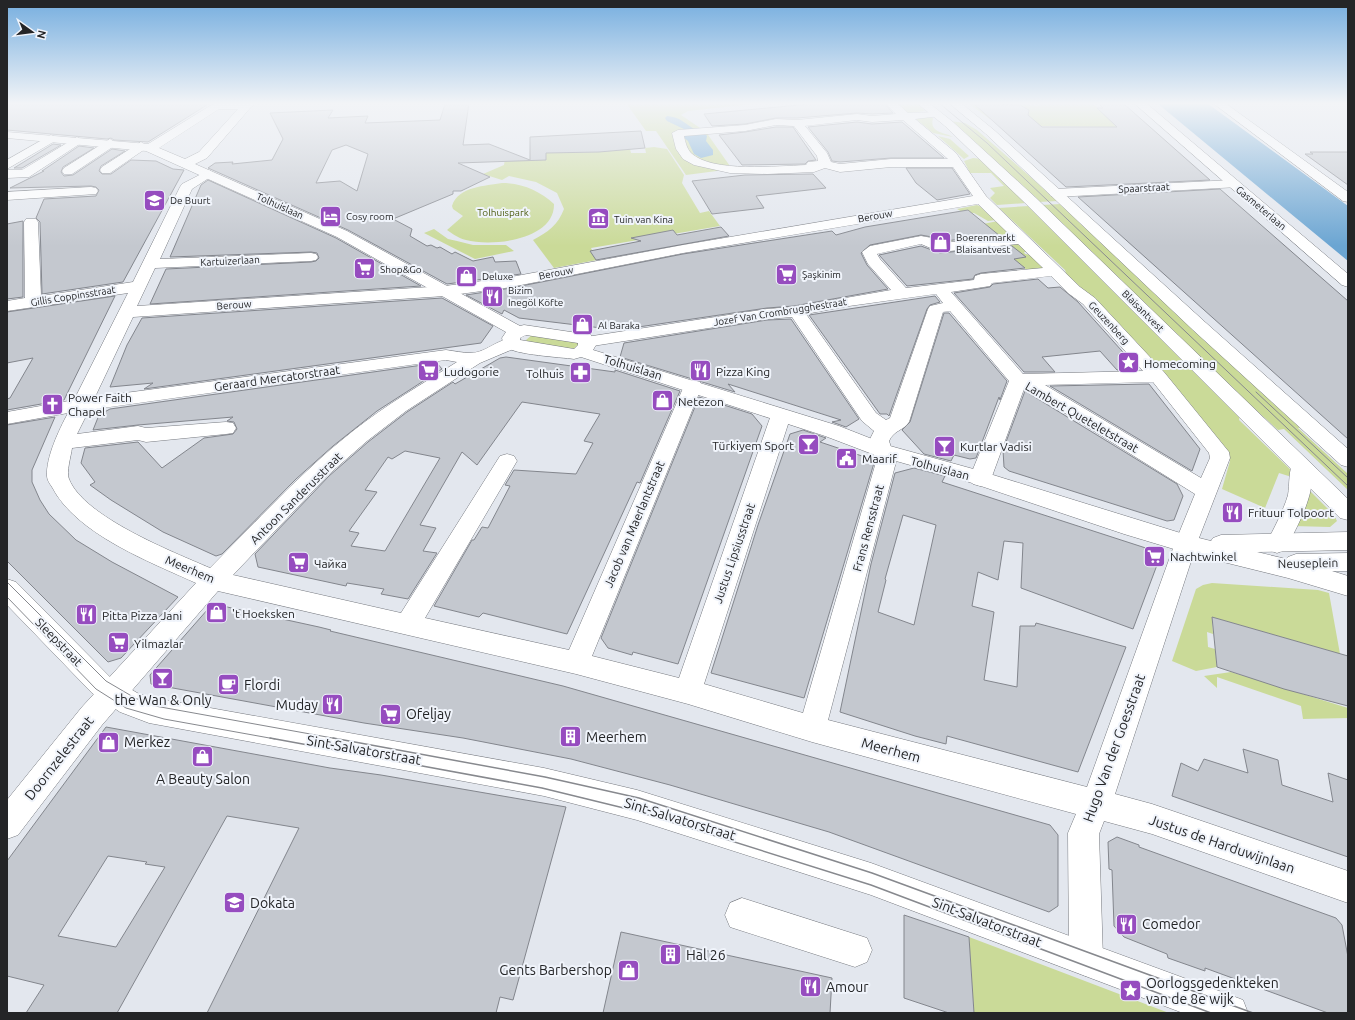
<svg xmlns="http://www.w3.org/2000/svg" width="1355" height="1020" font-family="Ubuntu,sans-serif">
<rect width="100%" height="100%" fill="#e3e7ee"/>
<path fill="#cada98" d="M626 103H762L688 111 681 115 706 132 732 169 686 175 656 131H646Z
M895 103H917L925 111 908 113Z
M968 103H1019L1037 106 1042 103H1078L1095 105 1110 120 1145 122H1112L1116 127 1022 126 1012 118 990 119Z
M928 117 933 118C929 133 944 132 953 137L933 133 916 119Z
M950 121 965 123 977 130 1058 201 1038 202Z
M938 136 950 139 969 156 964 159Z
M654 147 667 149 684 175 682 183 700 213 709 211 720 226 591 248 597 260 554 268 533 240C548 232 558 225 564 209L557 193 536 182 509 176 502 180 483 174 504 165 505 159 546 160V153L598 152 630 149 631 153H646L645 148Z
M973 158 982 159 1026 203 997 205 990 198 995 193 990 188 1004 186 991 173H970L964 161Z
M502 183C522 183 540 191 554 204 555 240 492 247 466 240 458 238 453 234 447 230L463 216 453 209 452 206C458 186 486 186 502 183Z
M1061 204 1302 427 1298 428 1348 474V490L1284 429 1278 430 1247 402 1041 205Z
M977 205 984 208 996 220 988 221 974 213 966 214 957 209Z
M1029 206 1240 415 1239 420 1293 472 1295 478 1279 473 1265 508 1222 489 1230 461 1228 453 1067 276 1065 270 999 208Z
M998 221 1014 238 963 242 954 239 950 243 935 239 938 233Z
M434 229 448 239 457 241 473 245H506L514 251 475 259 424 233Z
M1017 241 1028 252H1024L1025 254 1031 255 1045 268 1029 272 1014 259 1023 257 1008 242Z
M533 334 560 337 581 344 575 349 529 344 526 340Z
M1308 489 1334 515 1337 521 1330 527 1293 526Z
M1212 583 1318 590 1329 593 1340 654 1212 617 1213 634 1207 632 1208 647 1215 649 1217 667 1196 671 1172 661 1196 589 1203 585Z
M1231 672 1348 708V718L1303 719 1301 706 1217 677V688L1204 676Z
M969 937 1169 1013H974Z"/>
<path fill="#6ba5d2" d="M1157 103H1207L1348 206V261Z
M667 116C681 117 685 124 696 130 701 132 704 132 707 136L706 141 713 150V155L701 158 694 154 688 141 683 137 686 130 667 121 665 118Z"/>
<path fill="#c4c8cf" stroke="#83868d" fill-rule="evenodd" d="M7 103H210L148 142 114 140 111 138 107 139 7 130Z
M449 103H469L463 145 489 144 530 160V137L641 131 645 148 599 152 546 153V160L458 163 490 177 461 191H453V194L393 219 412 229 410 236 427 246 431 245 437 248 440 247 452 254 455 252 473 261 493 257 495 262 516 261 521 274 447 284 348 230 208 168 215 163 233 162 232 164 272 160 283 139 270 113 333 110 328 118 368 116 365 123 440 120 445 104ZM346 145 368 154 357 191 340 181 316 183 332 150Z
M820 103H884L893 113 872 114 857 113 797 118H776L745 124 712 126 704 114Z
M973 103 1020 105 1029 110 1028 115 1042 127H1117L1097 108H1103L1099 104H1124L1210 180 1066 187Z
M857 122 872 124 902 122 944 158H891L840 162 832 161 828 152 808 127Z
M776 127H793L816 160 808 161 805 164 742 165 719 135 745 132Z
M53 144 61 145 22 168H14Z
M79 146 94 148 63 167 61 172 64 176 73 175 112 149 125 151 101 166 99 171 102 174H111L131 160 156 161 173 169 184 170 123 282 42 294 40 222 36 218 44 199 96 196 99 190 96 187 91 186 10 188 44 171H42Z
M1310 152H1348V185L1305 154H1313Z
M906 168H952L970 194 937 200 916 183Z
M813 174 826 188 756 196 764 208 712 214 692 181 745 175Z
M208 180 336 238 421 286 150 304 166 269 311 262 316 261 319 258 317 253 311 252 170 257 201 185Z
M1220 189 1348 301V439L1078 197Z
M968 210 1000 236 942 241 932 237 921 235 870 245 861 253 867 265 888 289 794 306 767 308 618 330 519 318 504 310 502 314 466 295 511 288 683 254 832 231 836 235 865 227Z
M23 221V297L7 299V224Z
M721 227 729 236 596 260 590 251 641 241 631 238 673 230 677 235Z
M921 246 940 253 1012 246 1026 257 1014 259 1025 268 981 273 975 275 973 279 907 286 879 255Z
M1038 279 1048 288 1060 287 1078 302 1139 370H1117L1100 351 1042 357 1055 372H1024L954 293 990 287 993 284Z
M115 296 64 400 7 410V399L10 398 33 358 7 363V312Z
M935 296 940 302 930 305 927 309 889 416 887 414H880L809 315Z
M442 298 493 326 481 343 144 389 153 383 110 387 127 345 142 318Z
M944 313H949L1007 381 1000 400 999 397 976 458 970 459 954 455 951 461 924 454 902 430 910 422Z
M791 319 859 419 846 427 832 422 841 420 728 384 735 392 620 357 624 343 767 320Z
M506 357 615 372V370L680 391 640 483 637 482 567 634 483 613 479 617 434 606 472 540H474L482 527 488 528 510 486 505 485 514 470 576 474 593 443 584 441 600 414 522 402 477 465 462 452 420 525 436 528 423 551 437 553 408 599 381 594 384 589 347 583 346 586 258 567 255 554 329 476 368 442 407 412 453 382 455 384 500 358ZM405 451 440 458 385 551 351 546 359 533 349 531 377 492 365 490 388 457 392 459Z
M437 363 442 369 377 411 333 446 296 479 222 554 216 556 163 532 111 500 90 485 95 482 81 463 85 448 138 442 162 468 204 438 233 434 237 429 234 422 227 421 233 417 138 425 93 430 99 415 110 409Z
M1149 384 1200 449 1192 471 1050 386Z
M1025 391 1177 484 1183 496 1174 520 1167 521 1009 471 1004 467 1003 450Z
M699 397 752 414 762 426 678 664 633 652 632 655 608 648 601 638Z
M55 417 32 470V482L40 500 49 514 76 540 112 562 178 597 121 658 108 662 7 561V425Z
M803 430 826 438 820 442 871 459 874 463 804 698 711 673 758 525 790 434Z
M914 468 945 476 942 482 1155 551 1160 557 1133 629 1021 588 1023 543 1004 541 998 580 978 572 972 606 994 612 984 680 1017 687 1020 626H1035L1036 623 1126 647 1078 772 947 736 946 744 915 736 840 712 871 564 895 473ZM903 515 936 525 914 625 878 612 886 580 885 579Z
M218 605 319 627 331 630 330 631 563 686 1050 825 1058 835V906L1049 912 829 832 670 785 571 759 463 738 364 723 151 684 150 675 208 609Z
M1212 617 1348 656V706L1284 689 1217 667Z
M106 727 330 768 381 775 566 807 513 1000 500 997 496 1013H207L299 828 227 816 117 1013H26L44 985 7 976V861ZM108 856 147 862 145 864 165 867 116 947 58 936Z
M1243 749 1278 760 1282 785 1333 802 1328 773 1348 780V857L1172 796 1181 763 1198 771 1204 759 1248 773Z
M1117 837 1139 845V847L1336 918 1342 925 1348 957V1013H1328L1205 968V971L1168 958 1167 954 1124 937 1114 926 1112 870 1109 869 1108 842Z
M904 915 969 937 974 1013H949L904 998Z
M621 932 832 978 830 1013H603Z"/>
<g fill="none" stroke-linecap="round" stroke-linejoin="round">
<defs>
<path id="street" d="M885 103H897L908 113 940 112 942 114 940 116 915 119 956 153 986 196 1080 287 1095 298 1164 372 1229 452 1230 458 1197 543 1115 794 1152 804 1348 871V903L1152 834 1104 821 1099 834 1103 959 1098 971 1086 976 1074 971 1069 959 1068 833 1076 814 812 742 688 704 576 674 218 591 102 725 18 835 7 839V800L82 707 196 583C150 562 76 534 52 487 50 484 47 480 47 476 46 457 59 430 68 413L7 424V412L74 400 128 293 7 311V301L25 298 24 222 26 219H36L38 222 41 296 133 282 180 187 182 184 209 170 215 174 192 189 160 259 311 253 316 254 318 257 316 260 311 261 155 268 137 306 445 286 511 277 683 245 973 196 953 167H891L840 172 825 168 814 172 767 174 730 173 694 165 683 159 676 149 672 133 678 130 745 125 776 119 797 120 857 114 872 116 896 114ZM857 120 872 122 903 120 948 159H891L840 164 831 162 827 153 805 126ZM776 125 794 126 817 156 818 161 808 162 806 165C778 166 712 173 691 153 687 149 685 141 684 136L745 131ZM978 204 1011 236 942 243 932 238 921 236 870 246 862 252 868 264 891 290 794 307 767 309 586 337 580 338 577 342 580 346 586 347 767 319 792 317 862 421 874 431 869 441 876 462 803 713 704 684 791 415 788 411 781 409 774 411 771 415 679 678 592 656 702 386 700 382 693 380 686 382 684 386 569 650 425 618 517 461 514 456 507 454 500 456 401 613 233 575 328 475 367 441 406 411 480 363 518 347 521 343 518 339C501 335 487 353 471 353 463 353 454 351 446 350L95 397 133 317 445 296 511 287 683 253ZM921 244 940 252 1018 244 1043 268 981 274 975 276 974 280 906 288 880 259 877 254ZM1051 276 1068 293 1083 304 1143 371 1023 374 951 292 990 286 992 283ZM936 294 943 303 930 306 928 309 890 418 886 420 876 413 806 314 842 307ZM950 311 1009 381 969 479 973 484 980 486 987 484 991 479 1024 389 1036 395 1195 494 1175 543 1087 787 828 720 896 462 889 441C894 430 903 431 909 422L943 312ZM446 360 457 362C422 384 386 405 353 431 301 472 256 522 210 568 173 552 84 517 69 479 66 472 71 456 72 448L138 440 146 442 226 434 233 433 236 428 233 423 226 422 146 428 138 426 77 434 89 410ZM1153 382 1209 453 1210 458 1201 478 1045 385Z
M51 135 55 137 57 139 55 141 7 169V160Z
M77 137 83 141 81 143 29 177 7 178V170H22Z
M110 139 116 143 114 146 72 174H64L62 171 64 168Z
M141 142 147 146 145 149 110 173H102L100 170 102 167Z
M1233 180 1238 181 1239 184 1238 187 1056 197 1051 196 1049 193 1051 190 1056 189Z
M91 187 96 188 98 191 96 194 7 200V192Z
M1301 459 1308 461C1322 484 1296 529 1285 550L1277 553 1269 550 1266 544C1274 528 1283 512 1288 495 1290 484 1288 470 1294 461Z
M742 898 867 938 872 950 867 962 855 967 730 927 725 915 730 903Z"/>
<path id="secondary" d="M257 103 251 107 207 158 195 164 347 231 520 326 524 325 591 335 596 345 593 350 839 426 890 446 977 470 1187 535 1211 541 1213 538 1221 535 1348 532V550L1257 552 1286 559 1288 557 1296 554 1348 553V571H1332L1348 576V596L1288 578 1187 553 1124 534 963 480 875 455 825 436 581 357 574 359C560 357 516 355 506 347 503 345 503 341 502 338L506 332 337 237 146 151 7 138V132L148 144 213 104ZM219 109H238L199 152 185 159 159 148ZM526 335 578 343V345L574 349 520 340V338Z
M917 103H929L953 122 1035 197 1348 499V520L1340 518 1025 203 945 126Z
M949 103H961L994 130 1205 322 1348 449V467L1341 465 1193 330 986 134Z
M7 579 16 582 110 677 139 694 149 697 544 768 637 790 871 863 1230 995 1243 1000 1248 1013H1183L871 895 637 820 544 796 149 723 120 712 92 693 7 605Z"/>
<path id="primary" d="M1134 103H1146L1348 274V287L1342 285Z
M1213 103H1225L1348 192V202L1343 201Z"/>
</defs>
<use href="#street" stroke="#777a80" stroke-width="1"/>
<use href="#secondary" stroke="#777a80" stroke-width="1"/>
<use href="#primary" stroke="#777a80" stroke-width="1"/>
<use href="#street" fill="#fff" fill-rule="evenodd"/>
<use href="#secondary" fill="#fff" fill-rule="evenodd"/>
<use href="#primary" fill="#fff" fill-rule="evenodd"/>
<path stroke="#87898e" stroke-width="1" d="M939 103 987 143 1348 486
M1256 392 1348 478
M7 582 106 681 135 698 155 706 338 739
M7 597 96 689 126 708 164 719 275 739"/>
<path stroke="#87898e" stroke-width="1.5" d="M270 738 542 788 636 811 871 885 1211 1013
M333 738 545 777 639 798 872 873 1253 1013"/>
</g>
<linearGradient id="sky" x2="0" y2="1"><stop stop-color="#76aedf"/><stop offset="0.42" stop-color="#f2f4f7"/><stop offset="1" stop-color="#f2f4f7" stop-opacity="0"/></linearGradient>
<rect width="1355" height="246" fill="url(#sky)"/>
<defs>
<symbol id="school-square" viewBox="-11 -11 22 22"><rect x="-9" y="-9" width="18" height="18" rx="4" fill="#964cbf" stroke="#f0f4fb"/><path d="M0-5L7-2L0 1L-7-2ZM-4 1L0 2.5L4 1V4Q0 6-4 4Z" fill="#fff"/></symbol>
<symbol id="hotel-square" viewBox="-11 -11 22 22"><rect x="-9" y="-9" width="18" height="18" rx="4" fill="#964cbf" stroke="#f0f4fb"/><path d="M-6-4.5h1.5V1H6V5H4.5V3h-9V5H-6ZM-4 0a1.8 1.8 0 1 1 3.6 0ZM.5 0V-2.5h3Q6-2.5 6 0Z" fill="#fff"/></symbol>
<symbol id="museum-square" viewBox="-11 -11 22 22"><rect x="-9" y="-9" width="18" height="18" rx="4" fill="#964cbf" stroke="#f0f4fb"/><path d="M0-6L6-3V-2H-6V-3ZM-5-1h2V3h-2ZM-1-1h2V3h-2ZM3-1h2V3H3ZM-6 4H6V6H-6Z" fill="#fff"/></symbol>
<symbol id="shop-square" viewBox="-11 -11 22 22"><rect x="-9" y="-9" width="18" height="18" rx="4" fill="#964cbf" stroke="#f0f4fb"/><path d="M-5-2.5h2.3a2.7 3.5 0 0 1 5.4 0H5L5.5 6h-11ZM-1.5-2.5h3a1.5 2.3 0 0 0-3 0Z" fill="#fff"/></symbol>
<symbol id="supermarket-square" viewBox="-11 -11 22 22"><rect x="-9" y="-9" width="18" height="18" rx="4" fill="#964cbf" stroke="#f0f4fb"/><path d="M-6-5.5h2.5l.6 2H6L4.5 2H-2.5L-4.4-4H-6ZM-1.5 3.2a1.3 1.3 0 1 0 .1 0ZM3 3.2a1.3 1.3 0 1 0 .1 0Z" fill="#fff"/></symbol>
<symbol id="restaurant-square" viewBox="-11 -11 22 22"><rect x="-9" y="-9" width="18" height="18" rx="4" fill="#964cbf" stroke="#f0f4fb"/><path d="M-5-6h1v4h1v-4h1v4h1v-4h1v5L-1.5 .5V6h-2V.5L-5-1ZM5-6V6H3V1.5H1.5Q1.5-4 5-6Z" fill="#fff"/></symbol>
<symbol id="sight-square" viewBox="-11 -11 22 22"><rect x="-9" y="-9" width="18" height="18" rx="4" fill="#964cbf" stroke="#f0f4fb"/><path d="M0-6L1.8-2.2L6-1.7L2.9 1.2L3.7 5.4L0 3.3L-3.7 5.4L-2.9 1.2L-6-1.7L-1.8-2.2Z" fill="#fff"/></symbol>
<symbol id="pharmacy-square" viewBox="-11 -11 22 22"><rect x="-9" y="-9" width="18" height="18" rx="4" fill="#964cbf" stroke="#f0f4fb"/><path d="M-2-6h4v4h4v4h-4v4h-4v-4h-4v-4h4Z" fill="#fff"/></symbol>
<symbol id="church-square" viewBox="-11 -11 22 22"><rect x="-9" y="-9" width="18" height="18" rx="4" fill="#964cbf" stroke="#f0f4fb"/><path d="M-1.2-6h2.4v3.5h3.3v2.4h-3.3V6h-2.4V-.1h-3.3v-2.4h3.3Z" fill="#fff"/></symbol>
<symbol id="bar-square" viewBox="-11 -11 22 22"><rect x="-9" y="-9" width="18" height="18" rx="4" fill="#964cbf" stroke="#f0f4fb"/><path d="M-6-5H6L.8 .8V4.5H3.5V6h-7V4.5H-.8V.8Z" fill="#fff"/></symbol>
<symbol id="civic-square" viewBox="-11 -11 22 22"><rect x="-9" y="-9" width="18" height="18" rx="4" fill="#964cbf" stroke="#f0f4fb"/><path d="M-.6-6.5H3V-4.5H.6V-3L4-1V1h2V6H-6V1h2V-1L-.6-3ZM-1.2 2.5V6h2.4V2.5Z" fill="#fff"/></symbol>
<symbol id="cafe-square" viewBox="-11 -11 22 22"><rect x="-9" y="-9" width="18" height="18" rx="4" fill="#964cbf" stroke="#f0f4fb"/><path d="M-5.5-4.5H6V0H3Q3 3.5 0 3.5H-2.5Q-5.5 3.5-5.5 0ZM3-3.2v2h1.7v-2ZM-6 4.5H4V6H-6Z" fill="#fff"/></symbol>
<symbol id="building-square" viewBox="-11 -11 22 22"><rect x="-9" y="-9" width="18" height="18" rx="4" fill="#964cbf" stroke="#f0f4fb"/><path d="M-4-6H4V6H1V3H-1V6H-4ZM-2.5-4.3h1.7v1.8h-1.7ZM.8-4.3h1.7v1.8H.8ZM-2.5-1h1.7V.8h-1.7ZM.8-1h1.7V.8H.8Z" fill="#fff"/></symbol>
</defs>
<g fill-rule="evenodd">
<use href="#school-square" x="142" y="188" width="25" height="25"/>
<use href="#hotel-square" x="318" y="204" width="25" height="25"/>
<use href="#museum-square" x="586" y="206" width="25" height="25"/>
<use href="#shop-square" x="928" y="230" width="25" height="25"/>
<use href="#supermarket-square" x="352" y="256" width="25" height="25"/>
<use href="#supermarket-square" x="774" y="262" width="25" height="25"/>
<use href="#shop-square" x="454" y="264" width="25" height="25"/>
<use href="#restaurant-square" x="480" y="284" width="25" height="25"/>
<use href="#shop-square" x="570" y="312" width="25" height="25"/>
<use href="#sight-square" x="1116" y="350" width="25" height="25"/>
<use href="#supermarket-square" x="416" y="358" width="25" height="25"/>
<use href="#restaurant-square" x="688" y="358" width="25" height="25"/>
<use href="#pharmacy-square" x="568" y="360" width="25" height="25"/>
<use href="#shop-square" x="650" y="388" width="25" height="25"/>
<use href="#church-square" x="40" y="392" width="25" height="25"/>
<use href="#bar-square" x="796" y="432" width="25" height="25"/>
<use href="#bar-square" x="932" y="434" width="25" height="25"/>
<use href="#civic-square" x="834" y="446" width="25" height="25"/>
<use href="#restaurant-square" x="1220" y="500" width="25" height="25"/>
<use href="#supermarket-square" x="1142" y="544" width="25" height="25"/>
<use href="#supermarket-square" x="286" y="550" width="25" height="25"/>
<use href="#shop-square" x="204" y="600" width="25" height="25"/>
<use href="#restaurant-square" x="74" y="602" width="25" height="25"/>
<use href="#supermarket-square" x="106" y="630" width="25" height="25"/>
<use href="#bar-square" x="150" y="666" width="25" height="25"/>
<use href="#cafe-square" x="216" y="672" width="25" height="25"/>
<use href="#restaurant-square" x="320" y="692" width="25" height="25"/>
<use href="#supermarket-square" x="378" y="702" width="25" height="25"/>
<use href="#building-square" x="558" y="724" width="25" height="25"/>
<use href="#shop-square" x="96" y="730" width="25" height="25"/>
<use href="#shop-square" x="190" y="744" width="25" height="25"/>
<use href="#school-square" x="222" y="890" width="25" height="25"/>
<use href="#restaurant-square" x="1114" y="912" width="25" height="25"/>
<use href="#building-square" x="658" y="942" width="25" height="25"/>
<use href="#shop-square" x="616" y="958" width="25" height="25"/>
<use href="#restaurant-square" x="798" y="974" width="25" height="25"/>
<use href="#sight-square" x="1118" y="978" width="25" height="25"/>
</g>
<g text-anchor="middle" dominant-baseline="central" stroke-width="4" stroke-linejoin="round" paint-order="stroke">
<g font-size="10" fill="#242527" stroke="#f0f4fb">
<text transform="translate(1144 188) rotate(-3)">Spaarstraat</text>
<text transform="translate(280 206) rotate(24)">Tolhuislaan</text>
<text transform="translate(1261 208) rotate(40)">Gasmeterlaan</text>
<text transform="translate(875 216) rotate(-10)">Berouw</text>
<text transform="translate(230 261) rotate(-3)">Kartuizerlaan</text>
<text transform="translate(556 273) rotate(-11)">Berouw</text>
<text transform="translate(73 296) rotate(-9)">Gillis Coppinsstraat</text>
<text transform="translate(234 305) rotate(-4)">Berouw</text>
<text transform="translate(1143 311) rotate(45)">Blaisantvest</text>
<text transform="translate(780 312) rotate(-9)">Jozef Van Crombrugghestraat</text>
<text transform="translate(1109 323) rotate(47)">Geuzenberg</text>
</g>
<g font-size="10" fill="#242527" stroke="#f0f4fb" text-anchor="start">
<text x="170" y="200">De Buurt</text>
<text x="346" y="216">Cosy room</text>
<text x="614" y="219">Tuin van Kina</text>
<text x="956" y="237">Boerenmarkt<tspan x="956" dy="12">Blaisantvest</tspan></text>
<text x="380" y="269">Shop&amp;Go</text>
<text x="802" y="274">Şaşkinim</text>
<text x="482" y="276">Deluxe</text>
<text x="508" y="290">Bizim<tspan x="508" dy="12">Inegöl Köfte</tspan></text>
<text x="598" y="325">Al Baraka</text>
</g>
<g font-size="10" fill="#4e5c12" stroke="#f0f4fb">
<text x="503" y="212">Tolhuispark</text>
</g>
<g font-size="12" fill="#242527" stroke="#f0f4fb" text-anchor="start">
<text x="1144" y="363">Homecoming</text>
<text x="444" y="371">Ludogorie</text>
<text x="716" y="371">Pizza King</text>
<text x="564" y="373" text-anchor="end">Tolhuis</text>
<text x="68" y="397">Power Faith<tspan x="68" dy="14">Chapel</tspan></text>
<text x="678" y="401">Netezon</text>
<text x="794" y="445" text-anchor="end">Türkiyem Sport</text>
<text x="960" y="446">Kurtlar Vadisi</text>
<text x="862" y="458">Maarif</text>
<text x="1248" y="512">Frituur Tolpoort</text>
<text x="1170" y="556">Nachtwinkel</text>
<text x="314" y="563">Чайка</text>
<text x="232" y="613">'t Hoeksken</text>
<text x="102" y="615">Pitta Pizza Jani</text>
<text x="134" y="643">Yilmazlar</text>
</g>
<g font-size="12" fill="#242527" stroke="#f0f4fb">
<text transform="translate(633 367) rotate(17)">Tolhuislaan</text>
<text transform="translate(277 378) rotate(-8)">Geraard Mercatorstraat</text>
<text transform="translate(1082 417) rotate(30)">Lambert Queteletstraat</text>
<text transform="translate(940 468) rotate(15)">Tolhuislaan</text>
<text transform="translate(296 498) rotate(-45)">Antoon Sanderusstraat</text>
<text transform="translate(634 524) rotate(-67)">Jacob van Maerlantstraat</text>
<text transform="translate(868 528) rotate(-75)">Frans Rensstraat</text>
<text transform="translate(734 553) rotate(-71)">Justus Lipsiusstraat</text>
<text transform="translate(1308 563) rotate(-1)">Neuseplein</text>
<text transform="translate(190 569) rotate(23)">Meerhem</text>
<text transform="translate(59 642) rotate(46)">Sleepstraat</text>
</g>
<g font-size="14" fill="#242527" stroke="#f0f4fb" text-anchor="start">
<text x="244" y="685">Flordi</text>
<text x="163" y="700" text-anchor="middle">the Wan &amp; Only</text>
<text x="318" y="705" text-anchor="end">Muday</text>
<text x="406" y="714">Ofeljay</text>
<text x="586" y="737">Meerhem</text>
<text x="124" y="742">Merkez</text>
<text x="203" y="779" text-anchor="middle">A Beauty Salon</text>
<text x="250" y="903">Dokata</text>
<text x="1142" y="924">Comedor</text>
<text x="686" y="955">Hal 26</text>
<text x="612" y="970" text-anchor="end">Gents Barbershop</text>
<text x="1146" y="983">Oorlogsgedenkteken<tspan x="1146" dy="16">van de 8e wijk</tspan></text>
<text x="826" y="987">Amour</text>
</g>
<g font-size="14" fill="#242527" stroke="#f0f4fb">
<text transform="translate(1114 748) rotate(-70)">Hugo Van der Goesstraat</text>
<text transform="translate(364 750) rotate(10)">Sint-Salvatorstraat</text>
<text transform="translate(891 750) rotate(15)">Meerhem</text>
<text transform="translate(59 758) rotate(-52)">Doornzelestraat</text>
<text transform="translate(680 819) rotate(17)">Sint-Salvatorstraat</text>
<text transform="translate(1222 844) rotate(19)">Justus de Harduwijnlaan</text>
<text transform="translate(987 922) rotate(21)">Sint-Salvatorstraat</text>
</g>
</g>
<rect width="1355" height="1020" fill="none" stroke="#242527" stroke-width="16"/>
<g transform="translate(32 32) rotate(104)" stroke="#f0f4fb" stroke-width="3" paint-order="stroke">
<path d="M0-3L7 15L0 10L-7 15Z" fill="#242527"/>
<text y="-6" font-size="11" font-weight="bold" text-anchor="middle" fill="#242527">N</text>
</g>
</svg>
